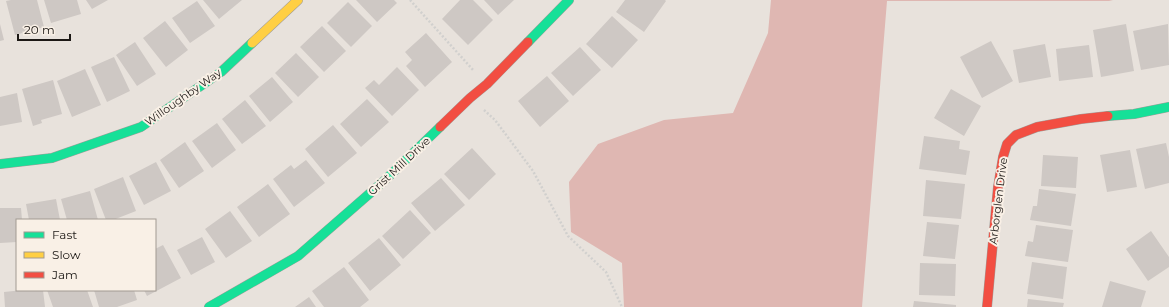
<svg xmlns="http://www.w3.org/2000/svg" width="1169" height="307" font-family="Montserrat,sans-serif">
<rect width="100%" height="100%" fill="#e8e2dc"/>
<path fill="#dfb7b2" d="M771 0H1113L1109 1H887L862 307H624L622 263 571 232 569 182 598 144 664 120 733 113 768 33Z"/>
<path fill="#cec8c4" d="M11 0H37L44 27 15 35 6 1Z
M44 0H77L81 14 51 23Z
M86 0H108L92 9Z
M203 0H242L219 19Z
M356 0H394L397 3 377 22Z
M460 0H473L493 20 468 45 442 19Z
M484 0H514L498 15Z
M625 0H665L666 1 644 32 616 12Z
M197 1 215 26 190 43 172 18Z
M348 2 372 26 351 47 327 23Z
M612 16 638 40 612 68 586 44Z
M165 21 188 50 166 67 143 38Z
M0 24 4 40 0 41Z
M1126 24 1134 71 1101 77 1093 30Z
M1168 24 1169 65 1141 70 1133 31Z
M322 26 346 51 324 72 300 47Z
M426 33 452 62 425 87 406 66 412 60 405 52Z
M991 41 1013 81 982 98 960 57Z
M135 42 156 74 137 86 116 55Z
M1045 44 1051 77 1019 83 1013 50Z
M1089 45 1093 77 1059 81 1056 49Z
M580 47 601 70 573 96 551 73Z
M296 53 319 77 298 97 275 73Z
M114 57 130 91 107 102 91 67Z
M397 67 419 90 392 116 365 88 374 80 379 85Z
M85 69 101 105 72 117 57 81Z
M547 76 569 101 540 127 518 101Z
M272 77 293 102 270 122 249 96Z
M53 80 62 114 41 120 42 123 33 126 22 89Z
M951 89 981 106 964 136 934 118Z
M17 93 22 122 0 126V97Z
M367 99 389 122 361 147 340 124Z
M245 100 266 126 242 144 222 119Z
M217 123 236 150 212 168 192 141Z
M333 125 357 153 328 177 305 149Z
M924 136 960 141 959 149 970 151 966 175 919 169Z
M185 142 204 171 179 188 160 160Z
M1166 143 1169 157V183L1145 189 1136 149Z
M472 148 496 174 469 200 444 174Z
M1130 150 1137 187 1107 192 1100 155Z
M1043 155 1078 157 1076 188 1041 186Z
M306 160 325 183 294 207 273 179 291 165 294 169Z
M156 162 171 191 144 205 129 176Z
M123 177 136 211 113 220H106L94 189Z
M441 178 465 205 435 231 411 203Z
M926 180 965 184 961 219 923 216Z
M268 184 290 214 259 237 237 207Z
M1039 189 1076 194 1071 226 1030 220 1033 206H1037Z
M90 191 98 220H67L61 199Z
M56 199 60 220H29L26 204Z
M0 208H21L22 220H17V242L0 243Z
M410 210 431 233 403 259 382 236Z
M230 211 252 241 226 258 205 229Z
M927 222 959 225 955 259 923 256Z
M1036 225 1073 230 1068 262 1025 256 1028 241 1033 242Z
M1151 231 1169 257V267L1148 281 1126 249Z
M202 237 215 262 191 275 177 250Z
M379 238 401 265 370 291 348 263Z
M163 245 181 278 147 296 144 290H155V249Z
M1032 262 1067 267 1063 299 1027 294Z
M920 263 956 264 955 296 919 295Z
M344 267 369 300 360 307H324L312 291Z
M1110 281 1146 291 1141 307H1102Z
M23 290H43L45 307H5L4 292Z
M47 290H87L93 307H53Z
M94 290H134L137 300 117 307H99Z
M309 297 316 307H295Z
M1028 299 1064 303 1063 307H1027Z
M914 301 956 305V307H913Z"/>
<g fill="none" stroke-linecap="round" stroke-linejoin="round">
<defs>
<path id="fast" d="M528 42 569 0
M1108 116 1134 114 1169 107
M0 164 52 158 141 127 221 72 252 43
M209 307 298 256 384 181 440 127"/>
<path id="slow" d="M252 43 298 0"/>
<path id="jam" d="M440 127 470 98 487 84 528 42
M987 307 998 187 1003 157 1007 144 1016 135 1037 127 1081 119 1108 116"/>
</defs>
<use href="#fast" stroke="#a19d99" stroke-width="10"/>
<use href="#slow" stroke="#a19d99" stroke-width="10"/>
<use href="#jam" stroke="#a19d99" stroke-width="10"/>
<path stroke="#d1d0ce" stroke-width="2.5" stroke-dasharray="2 2" stroke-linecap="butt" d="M410 0 474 71
M484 110 495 120 533 171 568 236 606 272 622 307"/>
<use href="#fast" stroke="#16e098" stroke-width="9"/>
<use href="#slow" stroke="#ffcf43" stroke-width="9"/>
<use href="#jam" stroke="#f24e42" stroke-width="9"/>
</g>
<g text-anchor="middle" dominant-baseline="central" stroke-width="4" stroke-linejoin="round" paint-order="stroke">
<g font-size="11" fill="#1c1815" stroke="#f9f0e6">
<text transform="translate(183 97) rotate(-35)">Willoughby Way</text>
<text transform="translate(399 166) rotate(-43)">Grist Mill Drive</text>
<text transform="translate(998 201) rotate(-83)">Arborglen Drive</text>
</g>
</g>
<rect x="16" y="219" width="140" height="72" fill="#f9f0e6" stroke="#a19a92"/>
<rect x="24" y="232" width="20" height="6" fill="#16e098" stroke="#a19a92"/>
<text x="52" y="239" font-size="12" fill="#1c1815">Fast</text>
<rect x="24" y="252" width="20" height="6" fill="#ffcf43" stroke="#a19a92"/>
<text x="52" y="259" font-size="12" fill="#1c1815">Slow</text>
<rect x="24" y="272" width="20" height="6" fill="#f24e42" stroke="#a19a92"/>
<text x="52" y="279" font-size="12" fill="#1c1815">Jam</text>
<path d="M18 34v6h52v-6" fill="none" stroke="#1c1815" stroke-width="2"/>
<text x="24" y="34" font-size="12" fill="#1c1815" stroke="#f9f0e6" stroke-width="3" paint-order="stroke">20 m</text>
</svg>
